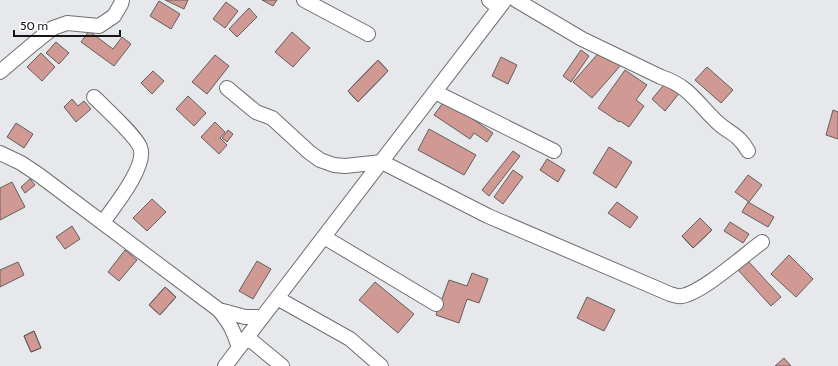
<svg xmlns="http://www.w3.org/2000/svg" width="838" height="366" font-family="Cabin,sans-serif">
<rect width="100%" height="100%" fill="#e7e8eb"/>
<path fill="#d09994" stroke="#635f5f" d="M165 0H188L184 9Z
M262 0H277L273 6Z
M159 1 180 14 171 29 150 16Z
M226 2 238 11 225 28 213 19Z
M249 8 257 17 237 37 229 29Z
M89 31 113 49 122 37 131 44 114 66 81 42Z
M292 32 310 48 293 67 275 52Z
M56 42 69 53 59 64 46 53Z
M602 49 621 65 592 98 573 82Z
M581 50 589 56 571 82 563 76Z
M41 53 55 67 42 81 27 67Z
M215 55 229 66 207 94 192 82Z
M501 57 517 65 508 84 492 76Z
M378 60 388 71 358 102 348 91Z
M378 60 388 71 358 102 348 91Z
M707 67 733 90 721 103 695 80Z
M625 70 647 85 636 100 644 106 629 127 620 121 619 122 598 108Z
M153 71 164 81 152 94 141 83Z
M668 80 681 91 665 111 652 99Z
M188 96 206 113 194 126 176 109Z
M72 99 78 106 84 101 91 109 76 122 64 107Z
M445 100 493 133 487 142 474 133 470 139 434 115Z
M833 110 838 112V139L826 135Z
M215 122 225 132 220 138 227 145 219 154 201 137Z
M16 123 33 134 24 148 7 137Z
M429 129 476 155 464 175 418 150Z
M228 130 233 134 227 142 222 138Z
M609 147 632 162 616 188 593 173Z
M513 151 520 156 489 196 482 190Z
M547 159 565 170 558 182 540 170Z
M513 170 523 177 503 204 494 197Z
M748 175 762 185 749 202 735 192Z
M30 179 35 185 25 193 21 187Z
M12 182 25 207 0 220V188Z
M152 199 166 212 147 231 133 218Z
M617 202 638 217 630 228 608 213Z
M748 202 774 217 768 227 742 212Z
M700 218 712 230 693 248 682 236Z
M700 218 712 230 693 248 682 236Z
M730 222 749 234 743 243 724 231Z
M72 226 80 239 65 249 56 237Z
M125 250 137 260 119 281 108 272Z
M789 255 813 279 796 297 771 274Z
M257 261 271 269 253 299 239 291Z
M748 261 781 297 771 306 738 270Z
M18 262 24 275 0 287V270Z
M472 273 488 279 479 303 467 299 459 323 436 315 449 280 467 286Z
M375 282 414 314 398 333 359 300Z
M165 287 176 297 160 315 149 305Z
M165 287 176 297 160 315 149 305Z
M587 297 615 310 604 331 577 318Z
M34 331 41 348 31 352 24 336Z
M34 331 41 348 31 352 24 336Z
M784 358 791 366H775Z"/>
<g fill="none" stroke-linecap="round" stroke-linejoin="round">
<defs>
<path id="street" d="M304 0 368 34
M489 0 499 8
M516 0 582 39 661 77C689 86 696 102 716 121 728 133 739 134 748 151
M0 72 33 44 53 28 67 23 99 26 114 16 121 4 122 0
M227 88 256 112 272 118 309 152 320 160 334 165 345 166 382 162 488 216 670 294C674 295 678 297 682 296 703 292 743 256 762 242
M435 92 554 151
M94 97C105 108 135 135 140 147 148 165 114 207 103 222
M0 153 21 163 39 175 219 310C230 323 234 332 239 348
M324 237 436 304
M277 298 350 339 381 366
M219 310 245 317H262
M247 337 282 366
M225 366 505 0"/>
</defs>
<use href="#street" stroke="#6e6f71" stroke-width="16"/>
<use href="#street" stroke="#fff" stroke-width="14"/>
</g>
<path d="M14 30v6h106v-6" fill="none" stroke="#151516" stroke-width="2"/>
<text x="20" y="30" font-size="12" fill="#151516" stroke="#ffffff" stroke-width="3" paint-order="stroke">50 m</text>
</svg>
